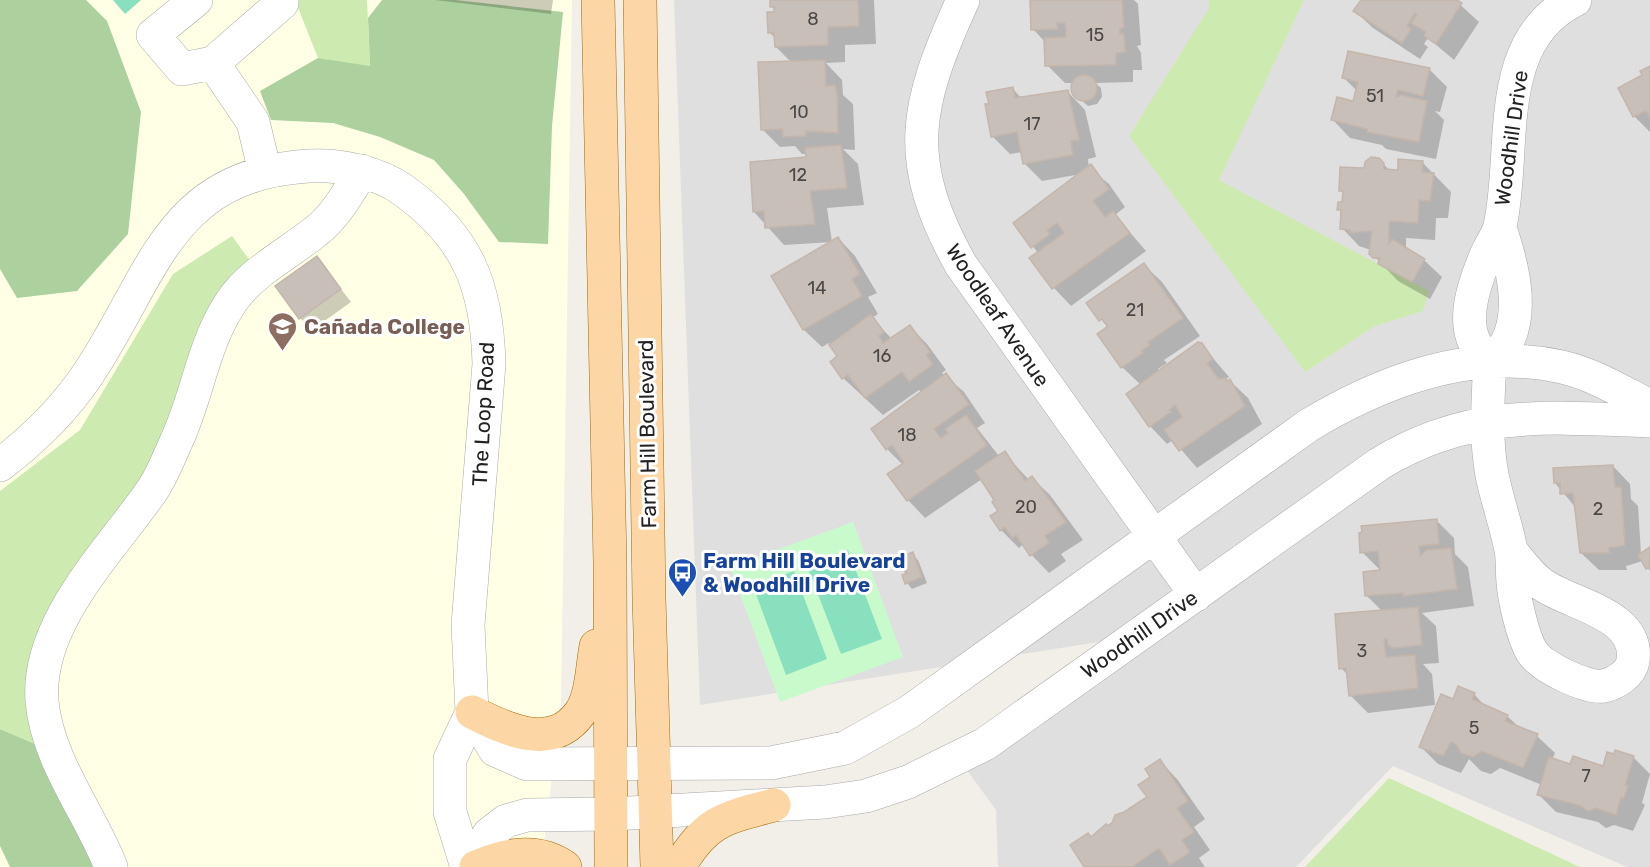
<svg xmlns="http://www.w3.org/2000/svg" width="1650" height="867" font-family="Rubik,sans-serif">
<rect width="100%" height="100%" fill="#f2efe9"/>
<path fill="#e0dfdf" d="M674 0H1650V867H1627L1393 766 1296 867H998L996 810 963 765 1143 635 700 705Z"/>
<path fill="#ffffe5" d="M0 0H572L561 702 541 867H0Z"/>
<path fill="#cdebb0" d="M295 0H367L370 67 318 58Z
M1209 0H1304L1219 180 1429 291 1423 311 1375 326 1305 372 1129 136 1209 8Z
M232 236 253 265 165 442 58 609 35 744 0 729V491L80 430 173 274Z
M1389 778 1580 867H1305Z"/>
<path fill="#add19e" d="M0 0H86L107 21 141 112 128 234 77 291 17 298 0 269Z
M382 0H455L563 12 552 126 548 244 499 242 464 194 434 160 380 137 333 123 271 120 260 91 318 58 370 66 368 18Z
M0 729 35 744 97 867H10L0 846Z"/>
<path fill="#c8facc" d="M853 522 903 657 780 702 730 567Z"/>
<path fill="#88e0be" d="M113 0H141L125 14Z
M848 550 882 639 841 654 807 566Z
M794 571 827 659 786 675 753 586Z"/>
<path fill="#0003" d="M435 0H553L551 14Z
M771 0H874L876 44 845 45V62L826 63 842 80 843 95 853 104 855 150 843 149 858 164 864 205 827 208 832 242 784 245 754 212 807 158V154H802L795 146 780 147 762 129 792 63 776 47V39L769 32 776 13Z
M1031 0H1134L1138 4 1141 45 1137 46 1141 53 1142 70H1133V82L1095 83 1101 88 1102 97 1097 104 1088 106 1074 94 1075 83H1065L1047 65 1046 43 1033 29Z
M1362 0H1455L1479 22 1454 60 1428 38 1424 44 1428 47 1420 59 1373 28 1355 11Z
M1650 68V132L1634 116 1644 76Z
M1429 69 1447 87 1440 112 1435 111 1444 120 1436 159 1386 149 1382 145 1350 138 1333 120 1354 103 1357 91 1343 77Z
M1013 89 1022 99 1068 92 1085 110 1096 157 1088 159 1089 168 1109 184 1125 207 1115 215 1146 251 1071 306 1054 288 1031 258 1038 253 1015 223 1081 174 1042 181 1024 163 1022 152 1010 154 992 136Z
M1379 159 1390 171H1399L1422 162 1451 192 1448 218H1436L1435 240 1406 238V249L1424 260 1442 277 1430 299 1398 281 1371 253V250L1359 246 1342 228 1343 213 1338 209 1343 204 1344 194 1340 190Z
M838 238 855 256 877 293 868 297 878 314 872 318 892 339 910 327 927 344 946 370 942 373 964 392 985 423 977 428 999 456 1004 453 1029 480 1032 478 1050 495 1083 540 1061 554 1066 561 1049 573 1022 545 1019 548 1001 530 997 501 982 479 925 518 908 500 903 465 887 449 922 393 919 390 883 415 843 378 832 362 839 357 829 343 822 347 804 330 773 276Z
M317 258 351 302 312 330 300 318Z
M1144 265 1162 282 1200 336 1164 360 1167 363 1158 369 1160 372 1201 344 1229 377 1225 380 1228 383 1230 381 1248 398 1262 424 1197 468 1173 440 1167 444 1150 426 1141 385 1122 367 1108 328 1088 303Z
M1613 466 1630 484 1631 499 1638 506 1641 554 1650 549V571L1643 561 1626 566 1627 570H1599L1581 553 1576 508 1555 483Z
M1436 520 1454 538 1455 554 1468 567 1474 606 1422 613 1436 626 1439 663 1423 664 1432 674 1435 705 1368 713 1350 695 1349 676 1341 668 1382 611 1367 596 1382 572 1362 552Z
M912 554 918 560 927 583 912 589 907 583V574L902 570Z
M1474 694 1486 707 1507 716 1520 728 1537 736 1555 753 1552 760 1571 766 1604 768 1633 757 1650 774 1642 803 1645 805 1633 831 1614 825 1606 828 1598 822 1556 812 1539 795 1542 785 1500 768 1491 774 1481 771 1469 759 1461 773 1438 764 1420 746 1454 701Z
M1160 761 1177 779 1205 819 1194 827 1210 850 1199 858 1205 867H1086L1091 839 1108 828 1116 816 1125 814 1149 798 1152 778Z"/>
<path fill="#c7bfb8" stroke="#c4b6ab" stroke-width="1.5" d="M770 0H858L859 26 828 27V45L775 47 774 33H768L767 12H774V7H770Z
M1030 0H1122L1124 28H1120V34H1124L1125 52 1116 53V65L1045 66 1044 38 1066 37 1065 23H1057L1058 29 1031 30Z
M1361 0H1457L1462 3 1436 44 1424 36 1426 32 1411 23 1417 15 1415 13 1407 26 1411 29 1402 43 1353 11Z
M1348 51 1430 68 1423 96 1398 90 1396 97 1402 95 1427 101 1419 142 1367 132V129L1331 120 1337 97 1353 101 1358 82 1342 78Z
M825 60 826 86 835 85 837 94 838 133 806 131V136L783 137 782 129 761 130 758 62Z
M1650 66V118L1646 111 1633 117 1618 88 1642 75 1640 71Z
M1071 88a13 13 0 1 1 26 0a13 13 0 1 1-26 0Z
M1013 87 1015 98 1068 90 1079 140 1071 141 1073 155 1023 164 1017 132 991 137 985 104H989L986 92Z
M841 145 847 188 810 191 815 224 765 228 764 211 753 212 750 162 806 157 805 148Z
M1371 157 1379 158 1384 163V169L1398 170V159L1423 161 1422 172 1434 173 1430 201 1419 200 1418 223 1389 221V244L1392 239 1425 259 1412 282 1378 264 1380 258H1373L1369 254 1372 231 1350 233V230L1340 229 1341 210H1337L1338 202H1342L1343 191H1339L1340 167 1364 168 1365 162Z
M1091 164 1109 189 1093 201 1105 217 1113 211 1130 233 1052 289 1029 258 1064 233 1057 223 1047 230 1050 234 1031 248 1013 223Z
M838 237 860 274 852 279 862 296 803 330 771 276Z
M317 256 341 289 299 319 275 286Z
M1144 263 1183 318 1148 342 1150 345 1141 351 1143 353 1121 368 1097 334 1108 326 1102 319 1099 321 1086 303Z
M871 314 884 332 879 336 883 343 910 325 930 352 926 355 933 364 909 382 902 372 865 398 848 375 842 379 830 362 837 356 829 345Z
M1198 342 1202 343 1213 359 1207 363 1218 379 1225 378 1227 381 1230 379 1245 406 1179 451 1164 430 1182 417 1175 405 1169 410 1171 412 1149 427 1126 394Z
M946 373 969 404 934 429 941 438 948 433 945 429 966 415 987 445 907 501 887 474 904 463 892 445 886 450 871 429Z
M1005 451 1025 481 1032 476 1066 522 1045 536 1049 543 1030 556 1016 535 1012 538 1005 527 1000 531 990 516 998 511 992 502 994 500 975 471Z
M1613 465 1615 487H1621L1625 545 1609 548 1610 553H1580L1573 493 1560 494V483H1554L1553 468Z
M1437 519 1439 544 1419 546 1420 556 1427 550 1451 548 1457 589 1403 596V593L1365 596 1363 572 1380 570 1378 551 1360 553 1359 533 1362 532 1361 526Z
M1650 547V567L1646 569 1638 555Z
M913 552 922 577 905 584 902 575 907 573 906 569 901 570 896 559Z
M1418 607 1422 645 1393 648 1388 645 1387 639H1384L1386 657 1415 655 1418 688 1349 696 1346 668 1339 669 1335 614Z
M1458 686 1475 693 1472 699 1508 715 1505 721 1538 734 1523 768 1482 751 1473 757 1461 753 1456 744 1451 742 1443 756 1419 747 1441 694 1453 699Z
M1615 750 1634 756 1625 785 1628 786 1624 798 1621 797 1616 815 1596 808 1588 811 1579 805 1537 795 1549 757 1570 764 1573 756 1603 766 1607 752 1614 754Z
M1160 759 1188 801 1177 808 1194 832 1182 840 1190 852 1170 865 1159 848 1132 867H1084L1070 845 1088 833 1091 837 1106 824 1107 826 1112 823 1115 815 1124 812 1147 797 1138 785 1150 777 1145 769Z"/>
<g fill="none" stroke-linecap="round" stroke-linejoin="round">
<defs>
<path id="minor" d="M196 0 153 35 182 69 213 63 282 3V0
M963 0C915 106 902 159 961 265L1196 595
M213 63 253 122 265 172
M1490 361C1488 399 1485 437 1492 475 1497 500 1506 524 1511 550 1513 560 1512 571 1513 582 1514 598 1523 638 1532 652 1541 667 1587 689 1604 686 1617 683 1631 673 1633 661 1640 614 1572 605 1543 585 1530 576 1521 563 1512 552
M1490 361C1485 355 1478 350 1475 343 1461 317 1477 276 1488 251 1492 243 1498 235 1500 226 1517 151 1491 41 1575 0
M1490 361C1495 356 1502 350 1506 344 1525 310 1511 261 1500 228
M0 465C34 439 64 410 88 374 154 276 167 175 308 166 338 164 378 172 403 190 468 237 487 286 489 364L468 625 472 712 450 759V812L467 867
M472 712 495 750 527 764 771 763 845 748 909 712 1309 425C1384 380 1473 347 1562 367 1593 374 1622 392 1650 406
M111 867C90 813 47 760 42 701 36 623 110 551 151 492 161 478 168 460 175 444 199 395 203 337 237 294 258 269 290 252 315 232 336 216 348 193 362 171
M470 867 489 834 506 821 527 815 612 814 825 802 866 796 908 782 985 744 1379 464C1469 409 1549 417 1650 421"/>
<path id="major" d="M598 0 610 562 611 867
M640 0 649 598 657 867
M472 712C505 729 552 752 580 713 592 696 592 667 596 646
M476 867C505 855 536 847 565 867
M679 867C706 820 725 818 774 805"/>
</defs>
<use href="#minor" stroke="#a9a9a9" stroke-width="34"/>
<use href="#major" stroke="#a06b00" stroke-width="34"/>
<use href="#minor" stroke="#fff" stroke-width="33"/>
<use href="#major" stroke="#fcd6a4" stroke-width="33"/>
</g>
<defs>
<symbol id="university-pin" viewBox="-11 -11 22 30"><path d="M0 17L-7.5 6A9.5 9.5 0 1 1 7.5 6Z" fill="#8d6e63" stroke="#fff"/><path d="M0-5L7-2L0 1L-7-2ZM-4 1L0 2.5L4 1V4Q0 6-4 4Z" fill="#fff"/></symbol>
<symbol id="bus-pin" viewBox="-11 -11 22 30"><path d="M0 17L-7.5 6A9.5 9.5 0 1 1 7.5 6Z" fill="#1a4fb4" stroke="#fff"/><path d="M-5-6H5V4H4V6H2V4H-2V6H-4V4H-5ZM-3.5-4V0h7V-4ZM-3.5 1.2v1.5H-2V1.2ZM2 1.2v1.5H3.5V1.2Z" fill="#fff"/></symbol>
</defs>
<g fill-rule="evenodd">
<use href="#university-pin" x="266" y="310" width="33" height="45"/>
<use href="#bus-pin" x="666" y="556" width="33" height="45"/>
</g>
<g text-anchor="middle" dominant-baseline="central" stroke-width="6" stroke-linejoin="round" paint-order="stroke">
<g font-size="18" fill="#4b4948">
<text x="813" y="19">8</text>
<text x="1095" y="35">15</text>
<text x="1375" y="96">51</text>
<text x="799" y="112">10</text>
<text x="1032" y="124">17</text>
<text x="798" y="175">12</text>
<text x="817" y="288">14</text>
<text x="1135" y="310">21</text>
<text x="882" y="356">16</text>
<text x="907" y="435">18</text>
<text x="1026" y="507">20</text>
<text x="1598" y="509">2</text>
<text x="1362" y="651">3</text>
<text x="1474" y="728">5</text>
<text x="1586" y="776">7</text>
</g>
<g font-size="21" fill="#222" stroke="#fff">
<text transform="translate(1511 138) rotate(-82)">Woodhill Drive</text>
<text transform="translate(998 315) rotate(56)">Woodleaf Avenue</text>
<text transform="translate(483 414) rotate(-87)">The Loop Road</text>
<text transform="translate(647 434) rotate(-91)">Farm Hill Boulevard</text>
<text transform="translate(1139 634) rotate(-35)">Woodhill Drive</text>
</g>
<g font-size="21" font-weight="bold" fill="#785e54" stroke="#fff" text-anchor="start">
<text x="304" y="326">Cañada College</text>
</g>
<g font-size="21" font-weight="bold" fill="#164399" stroke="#fff" text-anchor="start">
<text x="703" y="560">Farm Hill Boulevard<tspan x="703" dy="24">&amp; Woodhill Drive</tspan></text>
</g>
</g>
</svg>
